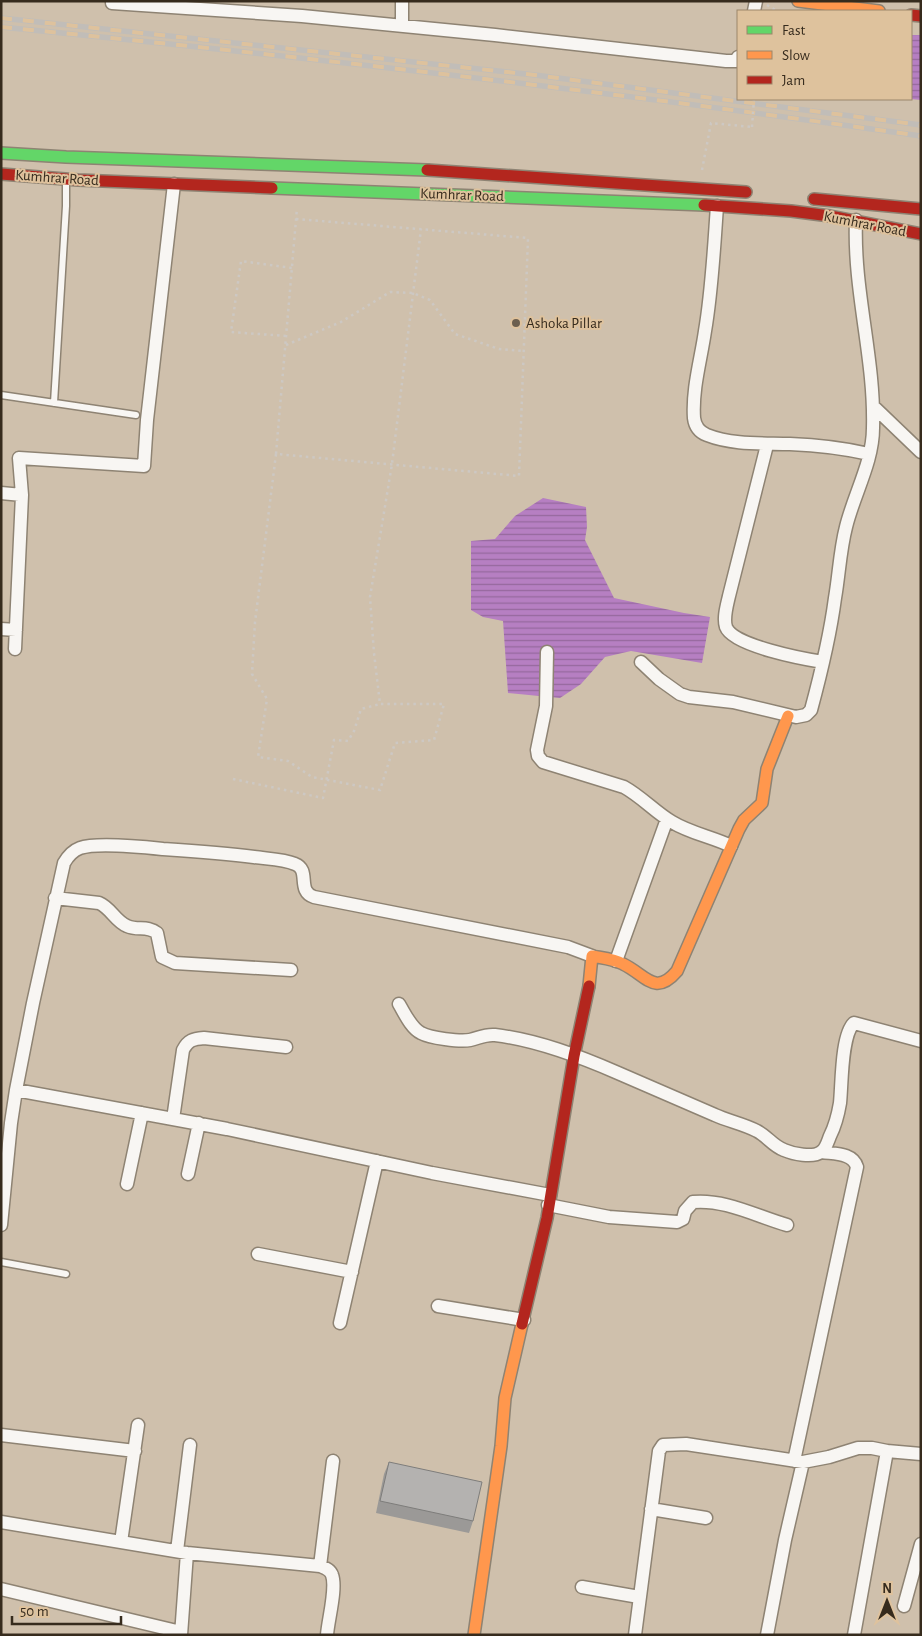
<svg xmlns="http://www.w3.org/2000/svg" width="922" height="1636" font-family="'Alegreya Sans',sans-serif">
<defs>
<pattern id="water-rules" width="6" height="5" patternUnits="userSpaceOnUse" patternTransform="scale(1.25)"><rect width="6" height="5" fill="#b67fc2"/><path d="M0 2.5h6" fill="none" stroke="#95689d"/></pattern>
</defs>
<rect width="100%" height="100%" fill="#cfc0ac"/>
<path fill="url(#water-rules)" d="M911 35H921V100L910 99Z
M543 498 586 507 587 527 585 540 614 598 684 613 710 617 702 663 631 651 605 657 581 684 560 698 508 693 503 621 483 617 471 610V541L495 539 515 516Z"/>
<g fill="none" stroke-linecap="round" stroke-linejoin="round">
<defs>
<path id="lane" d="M1 395 136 415
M54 403 66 206V183
M1 1262 66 1274"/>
<path id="street" d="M402 1V26
M112 3 302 16 495 35 726 61H736L738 57
M754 11 756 1
M717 206C714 248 712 290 705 331 701 359 692 389 694 418 695 426 699 432 707 435 732 445 763 443 790 444 816 445 843 448 869 454
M873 406 921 452
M767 445 729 596C727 605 723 618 726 627 733 646 804 659 823 662
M1 493 22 495
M1 629 16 630
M15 649 22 495 19 458 144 466 147 420 174 184
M547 652 546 706 537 750 538 756 543 762 624 787C642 797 655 812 672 822 690 833 712 837 731 846
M641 662 659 679 680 694 689 697 733 702 796 717 806 715 811 710C821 673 830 636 835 598 839 575 840 550 846 527 854 494 873 462 873 428 875 358 853 290 856 220
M55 898 99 903C111 908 115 921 127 926 138 931 147 925 157 933L162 957 175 963 291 970
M616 961 667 819
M399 1004C405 1014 411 1028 421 1033 430 1038 460 1042 470 1040 479 1038 485 1034 495 1035 537 1040 579 1056 618 1073 650 1087 682 1101 715 1115 728 1121 744 1124 757 1131 767 1136 773 1146 784 1150 793 1154 813 1158 821 1152 826 1149 828 1141 830 1136 835 1126 838 1115 840 1103 842 1085 841 1035 854 1023L921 1041
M16 1090 227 1129 432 1173 550 1195
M173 1119 183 1050C188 1040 193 1039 204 1038L286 1047
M188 1174 199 1123
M127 1184 142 1113
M548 1205 609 1217 677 1222 683 1219 685 1211 693 1202C725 1199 756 1216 787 1225
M1 1225 11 1123 16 1090 33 1003 64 863C68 856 72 851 80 848 97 842 144 847 163 849 194 851 224 853 254 857 268 859 283 859 295 864 311 870 296 891 314 897L568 947 592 956
M258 1254 352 1272
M438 1306 524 1320
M340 1323 377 1161
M1 1435 135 1451
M794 1461 857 1167C853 1153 835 1154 822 1152
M651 1509 706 1518
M1 1522 187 1553 320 1566C325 1568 330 1569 332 1575 337 1588 328 1620 327 1635
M121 1542 138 1425
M177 1551 190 1445
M320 1566 333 1461
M582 1587 639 1597
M1 1589 181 1632
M904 1606 921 1544
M181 1635 187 1553
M635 1635 659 1451 663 1445 686 1444 803 1462 829 1457 858 1448H872L887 1451
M767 1635 785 1540 803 1462
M854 1635 887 1451 921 1454"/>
<path id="fast" d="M1 153 66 157 427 170
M272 188 704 205"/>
<path id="slow" d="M798 1 879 11
M589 986 592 956C602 958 614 959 623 964 646 975 655 997 677 971L739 829 744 820 762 803 767 769 788 716
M474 1635 501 1446 505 1398 522 1324"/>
<path id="jam" d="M911 15 921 16
M427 170 746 192
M1 174 78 180 272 188
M814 199 921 209
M704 205 791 211 830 216 921 234
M522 1324 547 1218 574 1056 589 986"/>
</defs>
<use href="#lane" stroke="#8e8373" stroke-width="9"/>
<use href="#street" stroke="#8e8373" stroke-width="15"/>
<use href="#fast" stroke="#8e8373" stroke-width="14"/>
<use href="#slow" stroke="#8e8373" stroke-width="14"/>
<use href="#jam" stroke="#8e8373" stroke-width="14"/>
<path stroke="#cdc8c3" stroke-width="2.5" stroke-dasharray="2.5 4" stroke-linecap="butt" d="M767 5 777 11
M702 170 711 123 752 127
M296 219 528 238 519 476 276 454 297 208
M286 336 231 332 241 261 292 268
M286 345 341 322 390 292 413 293 430 300 455 334 499 349 523 351
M276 454 255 622 252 674 267 699 258 757 288 761 312 777 380 790 395 743 434 740 444 704H380L374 653 370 597 392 464 421 229
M233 779 323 798 334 740 348 741 354 731 361 709 380 704"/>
<use href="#lane" stroke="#f8f6f3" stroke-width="6"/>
<use href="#street" stroke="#f8f6f3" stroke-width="12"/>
<use href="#fast" stroke="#63d668" stroke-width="11"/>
<use href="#slow" stroke="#ff974d" stroke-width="11"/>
<use href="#jam" stroke="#b3261e" stroke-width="11"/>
<defs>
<path id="rail" d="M1 18 535 75 921 125
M1 27C308 57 615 92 921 136"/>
</defs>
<use href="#rail" stroke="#c1bdb8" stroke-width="5.5"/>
<use href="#rail" stroke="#dec29d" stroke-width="4" stroke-dasharray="11" stroke-linecap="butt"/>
<path stroke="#cdc8c3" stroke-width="2.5" stroke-dasharray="2.5 4" stroke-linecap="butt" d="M752 127 754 99"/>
</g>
<path fill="#9b9997" d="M389 1462 473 1521 469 1533 376 1513 384 1474Z"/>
<path fill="#b4b2b0" stroke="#7e7d7b" d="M389 1462 482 1482 473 1521 380 1501Z"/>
<circle fill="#6c5f4f" stroke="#dec29d" stroke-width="2" cx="516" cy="323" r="5"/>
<g text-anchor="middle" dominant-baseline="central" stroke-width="4" stroke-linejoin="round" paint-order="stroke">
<g font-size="15" fill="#362b1d" stroke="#dec29d">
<text transform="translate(57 178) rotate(4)">Kumhrar Road</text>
<text transform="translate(462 195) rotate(2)">Kumhrar Road</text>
<text transform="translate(865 224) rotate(11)">Kumhrar Road</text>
</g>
<g font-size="15" fill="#362b1d" stroke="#dec29d" text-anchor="start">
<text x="526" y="323">Ashoka Pillar</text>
</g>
</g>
<rect width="922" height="1636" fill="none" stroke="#362b1d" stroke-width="5"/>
<rect x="737" y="10" width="175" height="90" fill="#dec29d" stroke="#9b866a"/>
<rect x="747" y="26" width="25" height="8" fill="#63d668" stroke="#9b866a"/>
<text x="782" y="35" font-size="15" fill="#362b1d">Fast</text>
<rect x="747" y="51" width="25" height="8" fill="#ff974d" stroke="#9b866a"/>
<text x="782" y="60" font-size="15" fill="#362b1d">Slow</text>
<rect x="747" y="76" width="25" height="8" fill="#b3261e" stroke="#9b866a"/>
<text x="782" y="85" font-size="15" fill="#362b1d">Jam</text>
<g transform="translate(887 1601)" stroke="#dec29d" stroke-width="4" paint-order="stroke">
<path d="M0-4L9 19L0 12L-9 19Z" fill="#362b1d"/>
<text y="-8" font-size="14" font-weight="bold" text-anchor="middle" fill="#362b1d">N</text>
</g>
<path d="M12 1616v8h109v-8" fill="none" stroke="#362b1d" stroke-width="2.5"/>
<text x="20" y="1616" font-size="15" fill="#362b1d" stroke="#dec29d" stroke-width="4" paint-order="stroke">50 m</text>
</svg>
